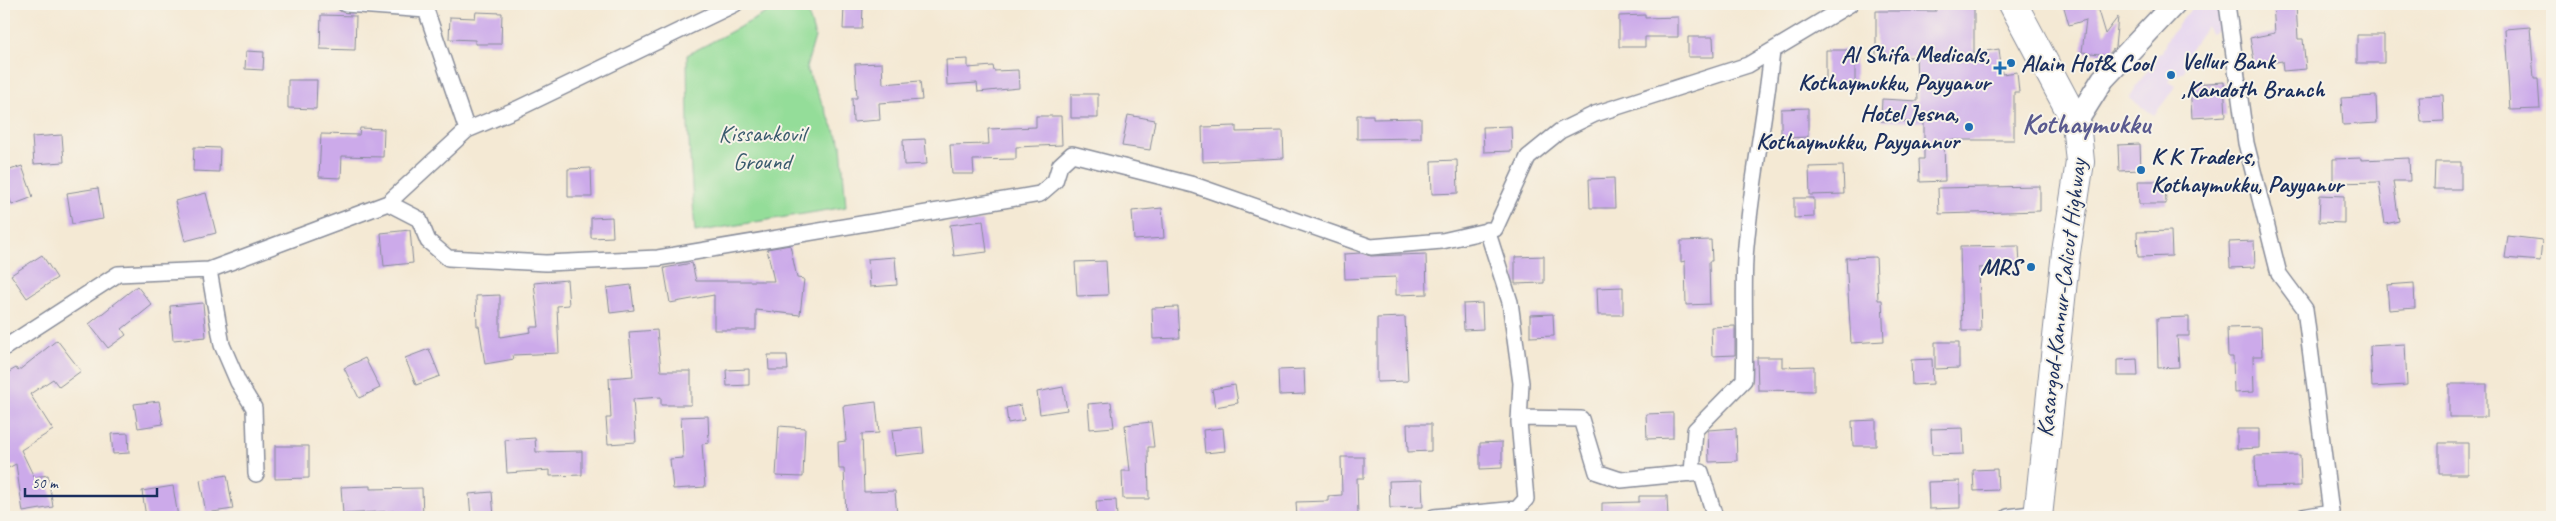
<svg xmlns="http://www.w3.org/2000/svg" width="2556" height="521" font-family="Caveat,sans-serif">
<rect width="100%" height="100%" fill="#f7f3e8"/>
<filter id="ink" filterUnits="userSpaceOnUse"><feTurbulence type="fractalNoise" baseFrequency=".02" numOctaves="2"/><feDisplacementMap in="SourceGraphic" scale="10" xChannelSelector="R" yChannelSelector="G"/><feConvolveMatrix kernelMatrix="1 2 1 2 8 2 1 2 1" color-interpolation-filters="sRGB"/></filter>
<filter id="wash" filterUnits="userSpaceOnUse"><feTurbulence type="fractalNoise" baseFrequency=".0096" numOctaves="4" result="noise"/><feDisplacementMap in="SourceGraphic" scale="20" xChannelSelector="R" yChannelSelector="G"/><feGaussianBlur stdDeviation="1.12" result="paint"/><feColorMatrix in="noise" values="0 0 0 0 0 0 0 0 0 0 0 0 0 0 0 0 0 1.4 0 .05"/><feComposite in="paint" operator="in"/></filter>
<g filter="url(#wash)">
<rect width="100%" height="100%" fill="#f4e9d4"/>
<path fill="#e5d3f1" d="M2195 4H2221L2227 27 2210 34 2207 26 2204 29 2188 53 2193 57 2183 72 2172 77 2169 82 2176 86 2154 115 2129 98 2158 54 2162 53 2167 39Z"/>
<path fill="#94dd99" stroke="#58867c" d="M783 4 808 13 815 37 806 68 841 144 846 207 695 232 688 126 687 55Z"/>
<g id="blocks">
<path fill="#ccaaea" d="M2063 4H2096L2105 34 2118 17 2115 47 2108 55 2082 52 2086 20 2069 25Z
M2273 4H2296L2298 39H2303L2306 69 2283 71 2282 61 2255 66 2250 38 2275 33Z
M844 6H863L862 29H843Z
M1936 7H1974V53L1999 49 2002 74 2017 72 2019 92H2014V140H1944L1945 181 1920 182 1919 159H1924V122L1881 121 1882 99 1918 101 1916 57H1876V11H1936Z
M476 12 502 13 501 44H475V40L449 39 450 17 475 18Z
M321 15 356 16 355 50 320 49Z
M1645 15V18L1678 17V37H1645V47H1619V16Z
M2530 27 2534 79H2538L2540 109 2510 110 2505 29Z
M2357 35H2384V63H2357Z
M1688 37H1713L1714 57H1688Z
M1826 50H1855V89H1826Z
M246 51 264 52 263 70 245 69Z
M968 59V68L993 66 994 71 1018 70 1019 88 978 92 977 83 947 85 946 60Z
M882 63 883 84 920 81 922 100 879 103 880 120 853 122 852 98H857L855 64Z
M288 80H317L316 109 288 108Z
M2224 82 2226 116 2192 118 2190 84Z
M1071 94H1098V118H1071Z
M2443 95 2444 121 2421 122 2419 96Z
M2376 96 2377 123 2343 125 2341 98Z
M1808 108V137L1781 138V109Z
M1128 115 1155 120 1150 150 1122 146Z
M1357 115H1373V119L1421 118V138L1357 139Z
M1036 116H1061L1062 145 1016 147V159L973 160 974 174H952L950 145 989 144 988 129 1036 127Z
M1236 126V132L1283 131 1284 158 1203 162 1202 127Z
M1511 126 1512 151 1484 152 1483 127Z
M360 128 384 129 383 157 342 156 341 178 319 177 321 134 359 135Z
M62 135 64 162 34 164 32 137Z
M925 139 927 164 904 165 903 140Z
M2140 144 2141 170 2119 171 2118 145Z
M194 147 220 148 219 172 193 171Z
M2361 158V160L2409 158 2410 181H2393L2399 221 2385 224 2379 182 2333 183V159Z
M1457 160 1458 193 1432 194 1431 161Z
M2435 162H2461V189H2434Z
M22 166 33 197 12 205 4 184V172Z
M1843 166 1844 194 1810 195 1809 167Z
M591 168 592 197H568V169Z
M1614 178 1615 208H1590L1589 179Z
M2138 181H2165L2166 204H2139Z
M2040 186V211L1939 214 1938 188Z
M98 188 103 219 72 224 67 193Z
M206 193 216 233 185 241 175 201Z
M2320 195 2344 196V223L2319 222Z
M1794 198H1814V217L1794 218Z
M1162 208 1164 238 1134 240 1132 211Z
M612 217 613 237 591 238V218Z
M983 221 987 252 954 256 950 225Z
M410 230 413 263 384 266 381 233Z
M2171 231 2172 256 2138 257 2137 232Z
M2508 236 2542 240 2540 261 2505 258Z
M1711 240 1712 261H1709L1710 304 1686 305 1685 261 1681 262V241Z
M2254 241 2255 267 2230 268 2229 242Z
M790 245 797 278 804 279 800 315 756 310V330H714V295L670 303 664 268 692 263 696 281H774L767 249Z
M2019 246 2020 267 1979 268 1981 331H1962L1960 247Z
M1361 253 1371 256 1426 254 1427 294 1396 295V277L1345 279 1344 254Z
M42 255 57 278 27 298 11 275Z
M1544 256V283L1515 284V257Z
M895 257 897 285 870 287 868 259Z
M1876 257 1878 300H1882L1884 341 1851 343 1846 258Z
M1106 261 1108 295 1077 296 1075 262Z
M567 280 569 305 557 306 559 353 513 355 514 359 485 364 479 326H477L476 296 500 295V337L531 332 530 327H539L534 283Z
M2414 283 2415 308 2389 310 2387 285Z
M631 285 634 310 610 313 607 288Z
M137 286 152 305 122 329 126 335 108 348 89 324Z
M1623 287V315H1598L1597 288Z
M203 303 206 337 173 340 170 306Z
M1482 303 1483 329 1464 330 1463 304Z
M1178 307 1180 338 1153 339 1152 308Z
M1553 314 1554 336 1530 337V315Z
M1405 317 1408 381 1377 382V318Z
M2189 317V336H2177L2179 367 2158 368 2157 318Z
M1735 326V355L1712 356 1711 327Z
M2261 327 2262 356H2253L2254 392 2234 393 2233 357H2228L2227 328Z
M657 330 661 371H691V405H661V397L633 399 636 442 608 444 606 418H611L609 378 633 376 629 332Z
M57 340 81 371 59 387 53 379 30 394 53 430 21 450 34 477 48 475 53 507 23 512 16 464 4 470V375L16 368 18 371Z
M1935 342H1959V368L1935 369Z
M2405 344 2407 385 2372 387 2370 346Z
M429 349 440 376 416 385 405 358Z
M768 355H787L788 370H769Z
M1757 357H1782V367L1814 366V391L1758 390Z
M365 358 380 388 359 398 344 368Z
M1932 359 1933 384 1912 385 1911 360Z
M2137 359 2138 376H2117V360Z
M749 369V385L727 386 726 370Z
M1304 369 1305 394 1279 395 1278 370Z
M2449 384H2487V417H2449Z
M1235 385 1238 403 1215 407 1212 389Z
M1063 387 1067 410 1040 414 1037 392Z
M159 401 163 424 138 428 134 404Z
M876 402 879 433 862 434 864 492 895 491 897 517H846L844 469H839L838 442 846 441 843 406Z
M1111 402 1114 427 1090 429 1088 404Z
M1021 405 1024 420 1008 423 1006 408Z
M1673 413V438L1647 439 1646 414Z
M708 416 709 443 702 444 705 487 673 489 670 459 683 458 681 417Z
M1876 420V446H1853L1852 421Z
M1151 422 1154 447H1148L1149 499H1123L1122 471H1130L1125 425Z
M1407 424H1431V451L1408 452Z
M779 426 805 428 803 477 776 476Z
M922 427 924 453 895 456 892 430Z
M1223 428 1225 451 1205 453 1203 430Z
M1736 428 1737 461 1709 462 1708 430Z
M1963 428 1964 454 1932 455 1931 429Z
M2237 429H2259V448L2237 449Z
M128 433 129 453 113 454 111 434Z
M535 438 536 452 582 451V475L550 476V470L507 473 505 440Z
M1502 442V468L1480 469V443Z
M2439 443H2468V474H2439Z
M275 446H309V478L275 479Z
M2300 455 2301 486 2256 487 2255 456Z
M1341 457H1364V478H1357L1358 517H1297L1296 502 1328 501V496L1342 495Z
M1997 469 1998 490 1974 491 1973 470Z
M227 475 233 509 206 513 200 480Z
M1422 480 1423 507 1390 508 1389 481Z
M1960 481V508L1929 509 1928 482Z
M173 486 178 517H146L142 491Z
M370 486V489L422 488 423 517H396V511L343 514 341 487Z
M492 492 494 517H471L469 494Z
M1639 496H1667L1668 517H1602V503L1639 502Z
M1116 500 1117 517H1097L1096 501Z"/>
</g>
</g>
<g filter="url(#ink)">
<use href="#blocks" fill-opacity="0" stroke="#888c99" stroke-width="1"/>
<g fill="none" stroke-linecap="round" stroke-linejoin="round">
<defs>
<path id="street" d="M345 4 426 10 467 130
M2227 4 2246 143 2279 274 2305 309 2331 512 2302 517
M388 203 419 219 428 241 448 258 546 263 658 258 1040 194 1055 181 1060 165 1072 154 1194 185 1371 247 1442 241 1495 229 1528 157 1560 131 1595 114 1748 65 1850 4
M209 270 222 345 238 382 254 408 256 474
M4 348 118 274 209 270 388 203 467 130 517 109 735 4
M1519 418 1581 419 1597 472 1621 480 1701 472 1715 517
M1692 474 1695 430 1744 380C1746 339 1743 298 1745 258 1750 188 1765 120 1772 51
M1434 517 1517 509 1526 499 1519 422 1521 383 1510 302 1487 230
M2008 517 2038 513"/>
<path id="secondary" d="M2076 122 2103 79 2174 4"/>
<path id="highway" d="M2013 4 2076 122 2080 162 2066 252 2038 517"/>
</defs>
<use href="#street" stroke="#888c99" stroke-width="18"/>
<use href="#secondary" stroke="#888c99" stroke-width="25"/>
<use href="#highway" stroke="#888c99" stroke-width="30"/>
<use href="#street" stroke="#fff" stroke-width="15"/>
<use href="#secondary" stroke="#fff" stroke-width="22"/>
<use href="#highway" stroke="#fff" stroke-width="28"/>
</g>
</g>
<g fill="#1f6fb2" stroke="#f7f3e8" stroke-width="2">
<circle cx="2011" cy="63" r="5"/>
<path d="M1997.5 60.5h5v5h5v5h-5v5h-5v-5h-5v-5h5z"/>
<circle cx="2171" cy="75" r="5"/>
<circle cx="1969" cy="127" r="5"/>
<circle cx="2141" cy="170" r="5"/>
<circle cx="2031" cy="267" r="5"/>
</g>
<g text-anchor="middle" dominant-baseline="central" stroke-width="4" stroke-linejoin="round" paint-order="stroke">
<g font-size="24" font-weight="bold" fill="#1b2f5e" stroke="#f7f3e8" text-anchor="end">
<text x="1990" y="54">Al Shifa Medicals,<tspan x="1990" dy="28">Kothaymukku, Payyanur</tspan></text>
<text x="2181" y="61" text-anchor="start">Vellur Bank<tspan x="2181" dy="28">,Kandoth Branch</tspan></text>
<text x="2021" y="63" text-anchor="start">Alain Hot&amp; Cool</text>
<text x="1959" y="113">Hotel Jesna,<tspan x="1959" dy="28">Kothaymukku, Payyannur</tspan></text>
<text x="2151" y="156" text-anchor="start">K K Traders,<tspan x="2151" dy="28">Kothaymukku, Payyanur</tspan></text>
<text x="2021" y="267">MRS</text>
</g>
<g font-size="24" fill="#395a6d" stroke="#f7f3e8">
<text x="762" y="133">Kissankovil<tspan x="762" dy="28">Ground</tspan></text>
</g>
<g font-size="24" fill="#1b2f5e" stroke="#f7f3e8">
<text transform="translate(2061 298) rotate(-83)">Kasargod-Kannur-Calicut Highway</text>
</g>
<g font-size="29" font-weight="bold" fill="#595a8f" stroke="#f7f3e8">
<text x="2086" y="123">Kothaymukku</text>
</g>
</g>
<rect width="2556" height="521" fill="none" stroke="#f7f3e8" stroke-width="20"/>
<path d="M25 488v8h132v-8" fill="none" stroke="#1b2f5e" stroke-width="2.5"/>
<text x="32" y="488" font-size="15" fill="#1b2f5e" stroke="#f7f3e8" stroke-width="4" paint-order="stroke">50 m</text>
</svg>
